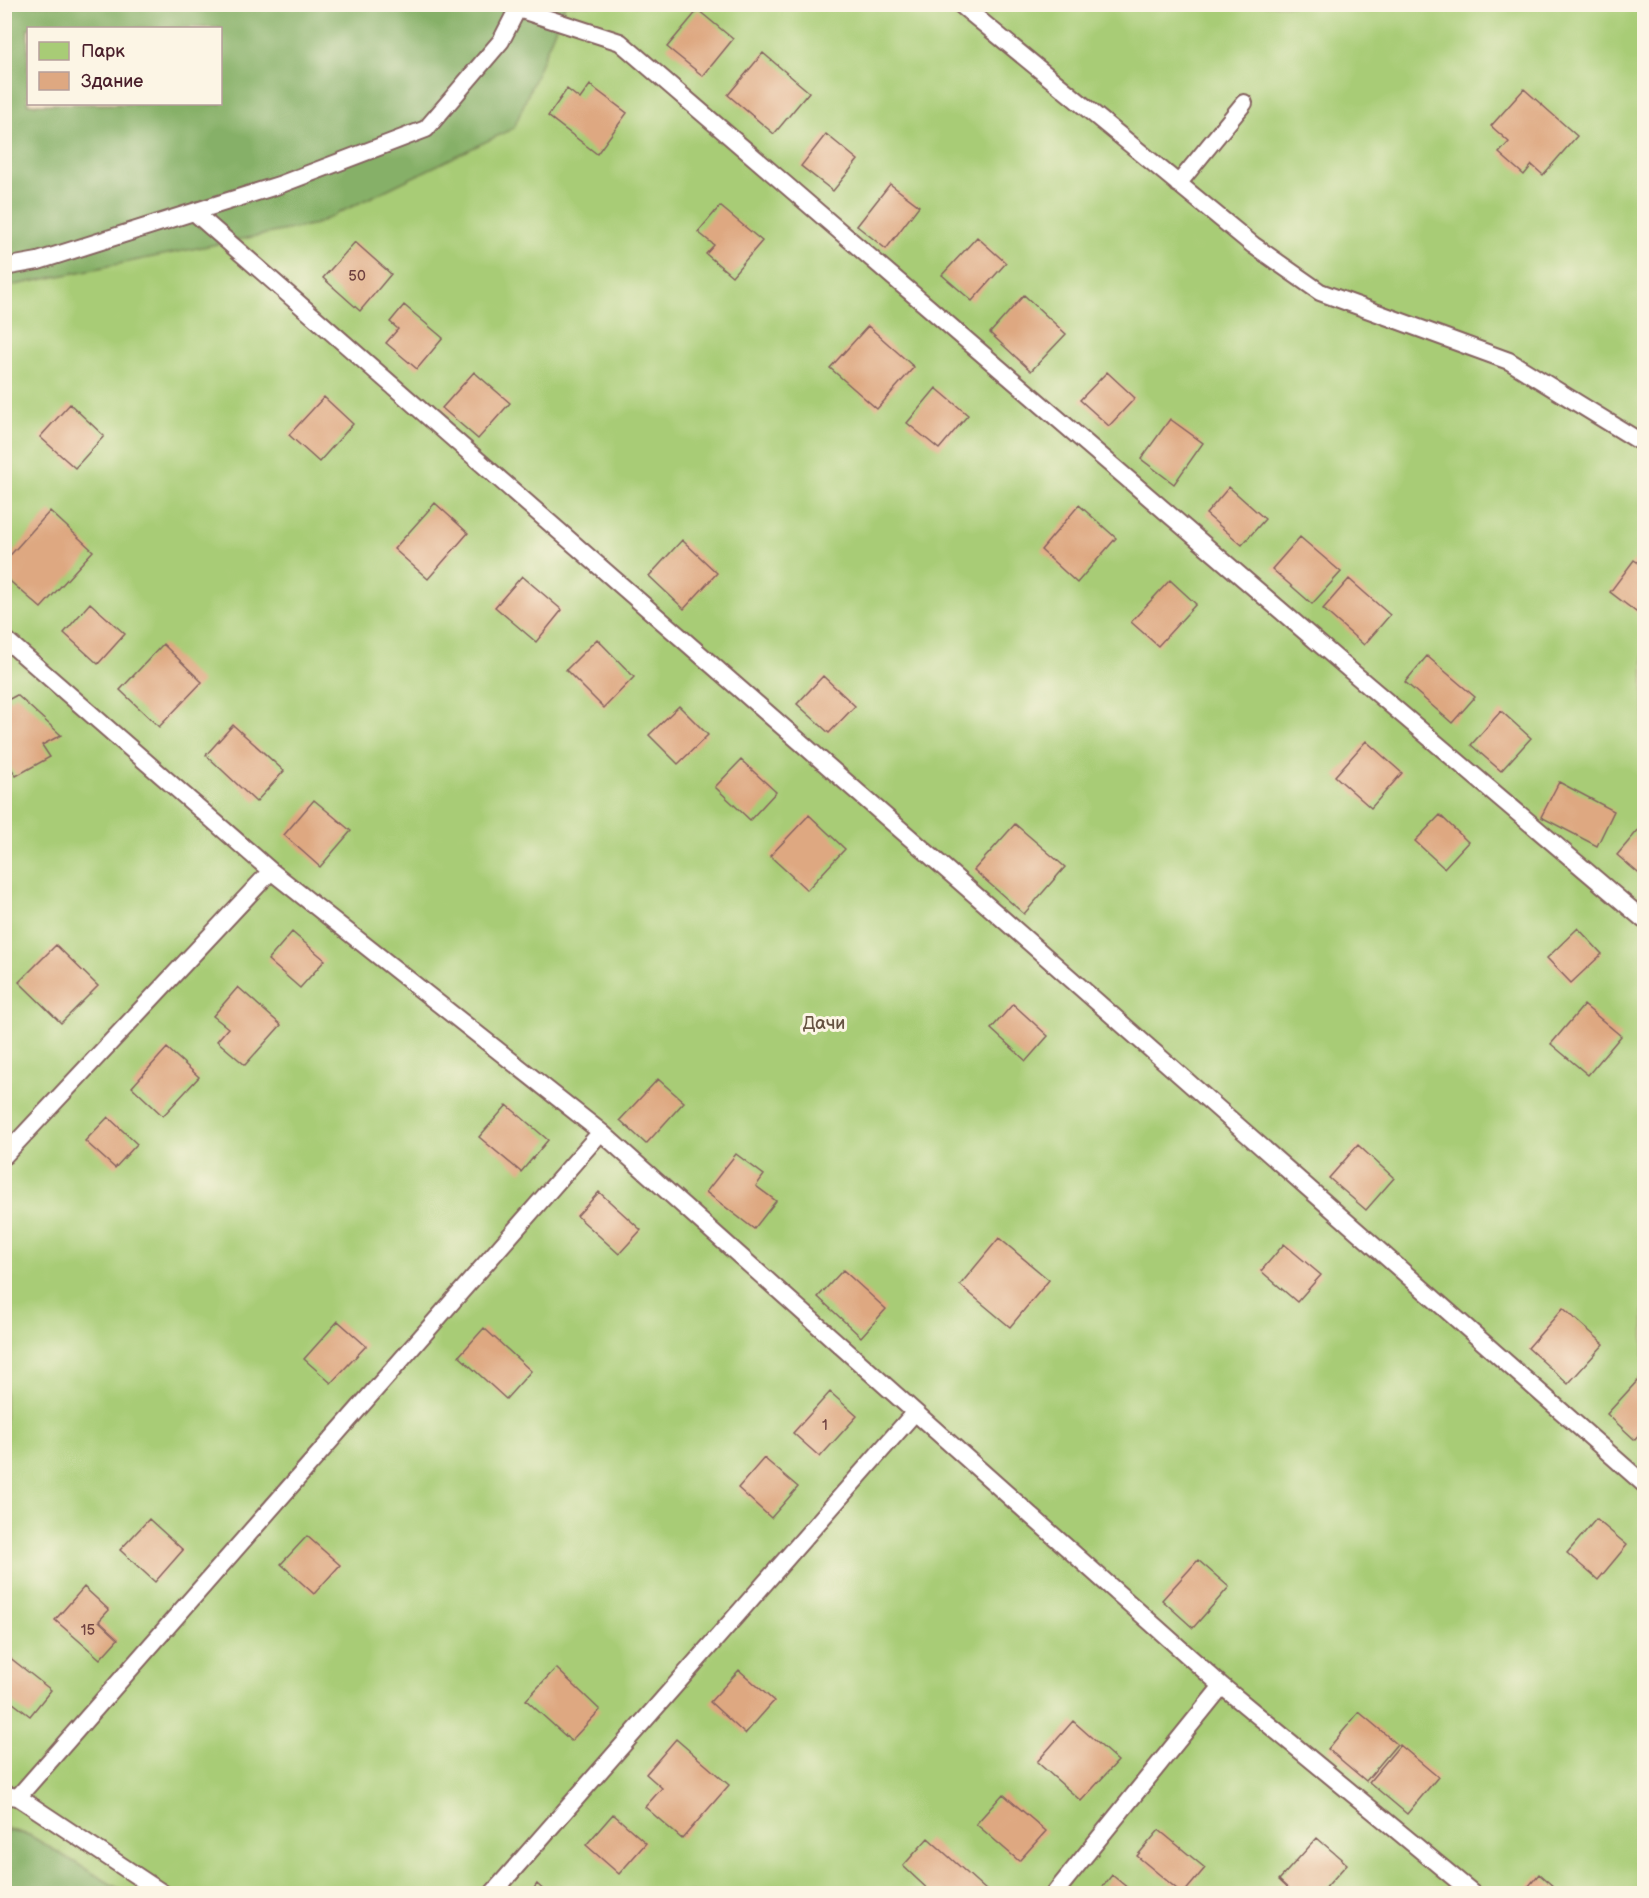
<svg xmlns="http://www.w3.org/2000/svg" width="1649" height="1898" font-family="'Balsamiq Sans',sans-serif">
<rect width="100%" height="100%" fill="#fcf5e5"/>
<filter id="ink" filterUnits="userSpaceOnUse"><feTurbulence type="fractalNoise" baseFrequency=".0167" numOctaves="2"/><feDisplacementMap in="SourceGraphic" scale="12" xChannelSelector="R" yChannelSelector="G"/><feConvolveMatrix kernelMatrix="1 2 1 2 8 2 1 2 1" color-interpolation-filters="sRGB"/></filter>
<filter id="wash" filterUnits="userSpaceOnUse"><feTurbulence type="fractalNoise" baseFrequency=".008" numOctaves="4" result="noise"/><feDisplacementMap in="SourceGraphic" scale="24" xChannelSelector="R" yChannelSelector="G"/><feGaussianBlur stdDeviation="1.35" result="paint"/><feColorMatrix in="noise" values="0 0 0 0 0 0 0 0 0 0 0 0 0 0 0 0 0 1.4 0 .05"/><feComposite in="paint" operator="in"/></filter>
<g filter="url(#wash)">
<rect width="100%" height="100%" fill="#f3ddbf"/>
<path fill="#a8cc76" stroke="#797650" stroke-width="1.5" d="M465 5H1644V1893L126 1894 29 1835 5 1828 4 217Z"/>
<path fill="#86b067" stroke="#686849" stroke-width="1.5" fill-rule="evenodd" d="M5 5H565L514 128 316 224 5 287ZM28 28H220V104H28Z
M5 1830 29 1835 126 1893H5Z"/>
<g id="blocks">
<path fill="#dea881" d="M698 10 733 39 703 76 667 47Z
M763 53 809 92 774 134 728 95Z
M590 85 627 113 597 154 548 116 567 89 580 99Z
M1524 89 1577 136 1543 175 1532 165 1524 175 1499 153 1509 142 1491 126Z
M826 134 858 160 833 191 801 166Z
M890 184 919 206 886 249 857 226Z
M720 206 762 241 732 276 706 254 714 245 698 232Z
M977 237 1006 263 972 301 942 275Z
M355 242 391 274 360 311 323 278Z
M1024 295 1066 334 1031 371 990 333Z
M404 305 443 338 417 369 386 343 398 329 390 322Z
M868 326 914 367 877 409 830 368Z
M474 372 510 403 478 439 442 408Z
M1107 372 1135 398 1109 426 1080 400Z
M936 388 968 415 939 449 907 423Z
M324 397 353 424 319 462 289 435Z
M70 404 104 436 75 468 40 437Z
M1170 419 1203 443 1174 484 1141 459Z
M1229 487 1265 519 1242 545 1206 514Z
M435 503 468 533 428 579 394 549Z
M1079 505 1116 538 1077 583 1041 550Z
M50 511 93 551 41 608 4 576V562Z
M1300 537 1341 572 1312 604 1272 569Z
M682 540 717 573 684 609 649 576Z
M1634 560 1644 567V618L1610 592Z
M522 576 562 610 536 642 495 607Z
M1349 579 1390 615 1364 645 1323 609Z
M1170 580 1196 604 1158 646 1131 622Z
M90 603 125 634 98 664 64 633Z
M597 639 634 677 604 708 566 670Z
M163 644 202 682 159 727 120 690Z
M1427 656 1475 697 1452 723 1405 682Z
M823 676 855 706 829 733 797 704Z
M17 695 61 735 42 745 50 757 16 776 4 757V702Z
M679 706 708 735 678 764 649 735Z
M1501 711 1531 738 1501 771 1471 745Z
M233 725 284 771 256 802 206 755Z
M1366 741 1402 773 1371 808 1335 776Z
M741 760 776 792 750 820 715 787Z
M1559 782 1614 811 1597 846 1541 817Z
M314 800 351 831 320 867 284 835Z
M809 815 845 849 807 890 770 856Z
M1440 815 1468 842 1444 868 1415 841Z
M1015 824 1065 867 1024 914 974 870Z
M1639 829 1644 833V878L1617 855Z
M1578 928 1602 954 1571 983 1547 958Z
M292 932 325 960 300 988 268 960Z
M56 945 98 986 61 1023 19 982Z
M238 987 281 1025 245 1065 217 1041 228 1028 213 1016Z
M1013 1004 1048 1036 1026 1061 991 1029Z
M1584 1005 1621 1036 1588 1075 1551 1044Z
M167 1048 199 1077 163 1116 132 1087Z
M658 1079 684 1102 646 1144 620 1120Z
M507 1105 548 1140 521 1172 479 1137Z
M108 1117 137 1144 115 1168 85 1141Z
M1358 1145 1394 1178 1366 1210 1329 1178Z
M736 1154 764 1175 756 1186 776 1201 754 1229 706 1192Z
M599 1192 641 1230 619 1254 577 1216Z
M999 1238 1049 1280 1010 1327 960 1285Z
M1284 1244 1321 1275 1297 1302 1261 1271Z
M843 1270 886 1309 861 1337 818 1297Z
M1563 1308 1604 1344 1568 1384 1528 1348Z
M338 1321 366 1346 331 1383 304 1359Z
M484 1328 531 1371 506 1399 459 1356Z
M1640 1378 1644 1383V1429L1635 1440 1607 1414Z
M830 1392 857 1416 820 1457 793 1433Z
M764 1458 798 1487 771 1518 738 1488Z
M149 1519 183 1550 155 1582 120 1550Z
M1596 1519 1627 1545 1598 1580 1567 1553Z
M307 1536 340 1565 314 1594 281 1564Z
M1198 1560 1229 1587 1193 1628 1162 1600Z
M84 1587 109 1610 99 1621 118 1639 100 1659 55 1620Z
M4 1653 51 1690 30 1716 4 1696Z
M556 1668 600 1710 571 1741 526 1700Z
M739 1670 774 1701 745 1734 710 1702Z
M1359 1712 1397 1744 1366 1781 1328 1749Z
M1073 1721 1118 1761 1081 1801 1037 1762Z
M676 1739 729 1785 682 1839 645 1807 662 1788 646 1774Z
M1400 1745 1438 1777 1407 1814 1369 1782Z
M1003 1794 1046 1831 1019 1861 976 1824Z
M613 1814 646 1843 619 1874 586 1845Z
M1159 1830 1205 1868 1183 1894 1137 1856Z
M928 1838 986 1890 983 1894H933L903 1866Z
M1317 1838 1347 1864 1320 1894H1294L1279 1880Z
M1539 1874 1562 1894H1522Z
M1112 1875 1135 1894H1097Z
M537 1884 548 1894H530Z"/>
</g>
</g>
<g filter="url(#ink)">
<use href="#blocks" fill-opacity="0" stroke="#85625f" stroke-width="1.5"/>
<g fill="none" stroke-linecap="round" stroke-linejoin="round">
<defs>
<path id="lane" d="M960 4 1253 245 1320 292 1509 361 1644 444
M518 9 620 42 1351 671 1644 920
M1178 184 1244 103
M194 212 1020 934 1644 1484
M4 267 38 261 279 185 426 129 501 41 520 4
M4 638 271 871 601 1132 1222 1686 1474 1894
M4 1156 271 871
M4 1795 18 1797 164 1894
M18 1797 601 1132
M492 1894 915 1412
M1054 1894 1222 1686"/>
</defs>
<use href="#lane" stroke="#85625f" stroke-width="20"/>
<use href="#lane" stroke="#fff" stroke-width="16"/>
</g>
</g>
<g text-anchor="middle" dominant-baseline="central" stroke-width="6" stroke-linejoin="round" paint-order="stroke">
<g font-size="15" fill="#6f4140">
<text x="357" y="276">50</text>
<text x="825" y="1425">1</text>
<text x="88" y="1630">15</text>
</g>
<g font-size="18" fill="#665342" stroke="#fcf5e5">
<text x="824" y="1023">Дачи</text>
</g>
</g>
<rect width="1649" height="1898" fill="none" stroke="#fcf5e5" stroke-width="24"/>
<rect x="27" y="27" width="195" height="78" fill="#fcf5e5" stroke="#b59f9b" stroke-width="1.5"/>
<rect x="39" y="42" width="30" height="18" fill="#a8cc76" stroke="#b59f9b" stroke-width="1.5"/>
<text x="81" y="57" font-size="18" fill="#4a1f2b">Парк</text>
<rect x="39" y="72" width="30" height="18" fill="#dea881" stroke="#b59f9b" stroke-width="1.5"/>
<text x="81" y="87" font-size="18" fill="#4a1f2b">Здание</text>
</svg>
